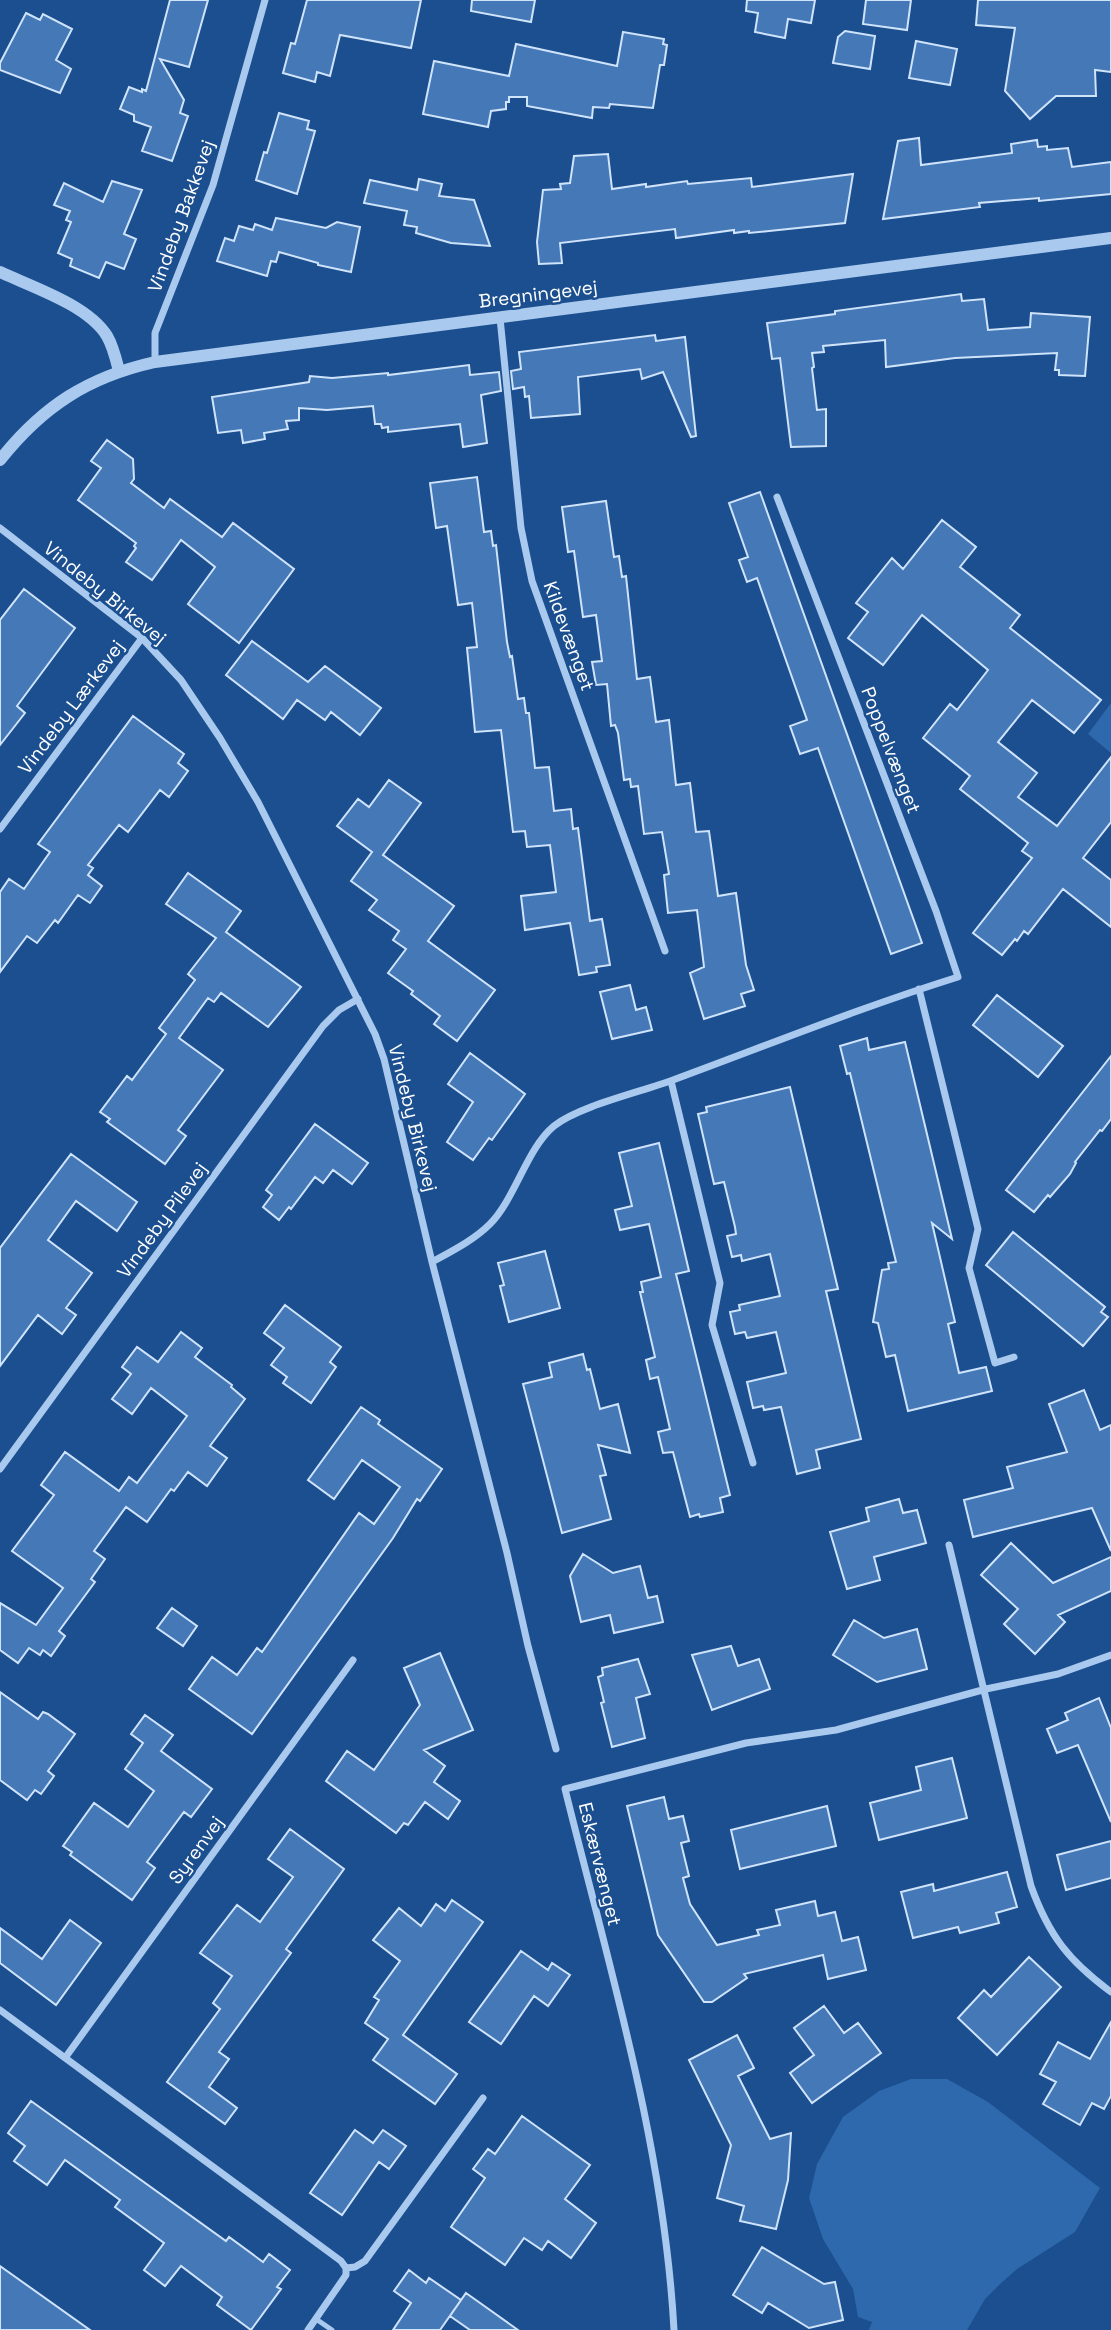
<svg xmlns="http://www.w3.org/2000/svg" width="1111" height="2330" font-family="'Space Grotesk',sans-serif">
<rect width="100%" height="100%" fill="#1b4f8f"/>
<path fill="#2e69ad" d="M1111 703V753L1088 734Z
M911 2079H947L988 2102 1100 2188 1075 2232 1017 2269 999 2285 985 2299 967 2330H869L872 2322 858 2317 853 2289 823 2239 809 2198 817 2164 843 2117 879 2091Z"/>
<path fill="#4478b7" stroke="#cfe3fa" stroke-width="2" d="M170 0H208L189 67 160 59 184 100 180 113 188 116 172 161 142 151 151 127 134 121V115L120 109 129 87 142 92V89L146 91Z
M307 0H421L411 48 340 35 330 76 317 72 315 82 283 73 291 43 295 44Z
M472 0H535L531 22 471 11Z
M747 0H815L811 23 788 19 785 38 755 32 758 13 746 11Z
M866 0H911L907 30 863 24Z
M978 0H1111V72L1095 70 1096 96H1056L1030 119 1005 91 1015 28 976 25Z
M26 13 40 20 43 14 72 29 56 60 71 69 60 93 0 70V63Z
M845 31 875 36 870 69 833 63 838 37Z
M623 32 664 39 663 44 667 45 664 65H660L653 108 610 104 609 108 593 107 592 118 527 106V97H509V102H506V109L491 111 488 127 423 114 434 61 509 76 516 44 617 66Z
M916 41 957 49 950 85 909 78Z
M279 113 309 121 307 129 315 131 297 194 256 180 264 152 267 153Z
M919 138 921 165 1012 153 1011 144 1037 140 1038 147 1047 146V150L1068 148 1072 167 1111 162V194L1039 201V198L979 203 980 207 883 219 898 141Z
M608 154 612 189 646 184V187L687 181 688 184 751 178 752 187 853 174 845 223 749 233V231L734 233V230L676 238 675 229 560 243 562 263 539 264 537 242 543 190 561 189 560 184 570 183 574 156Z
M419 179 442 184 439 196 474 200 490 246 451 243 416 233 417 227 404 225 407 211 364 203 370 180 417 190Z
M112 181 142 190 124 234 136 239 124 269 106 262 99 278 70 266 72 259 58 253 71 222 66 220 70 211 54 205 64 183 103 202Z
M276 218 326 228 337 222 360 227 351 272 318 265V263L279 252 276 262 271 261 267 276 217 261 225 238 234 241 239 226 253 230 255 224 272 230Z
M961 294 962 301 984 299 988 330 1030 327 1031 313 1090 317 1085 376 1059 375V370H1055L1057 353 955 358 886 367 885 340 823 346 824 352 812 353 814 367 812 368 817 410 826 409V446L791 447 780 358 772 359 767 323 835 314V311Z
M655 335 656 341 685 337 696 436 691 437 663 372 642 379 640 369 578 377 580 414 531 418 529 396 525 397 524 387 513 389 511 371 521 369 519 352Z
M469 365 470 375 499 372 501 391 481 395 487 443 463 447 460 424 388 432V427L382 428 381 424H375L373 406 327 410 299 408V420L286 421 288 429 264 433 265 439 243 443 241 430 218 433 212 397 309 382 310 376 332 378 388 373V375Z
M107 440 133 459 134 479 131 483 164 508 170 499 222 537 233 523 294 569 239 643 188 604 215 567 181 540 152 580 126 562 136 548 134 546 136 543 78 500 101 468 91 461Z
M477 477 484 532 491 531 493 546 496 545 507 642 510 657 512 656 518 699 524 698 526 713H529L535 768 549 767 554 811 571 809 573 829 578 828 590 921 602 919 610 965 596 967 597 972 579 975 570 923 525 930 521 896 556 892 550 845 527 847 525 831 513 832 501 730 475 732 467 648 477 647 472 603 458 605 447 526 436 528 430 483Z
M760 492 922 943 891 954 818 748 800 754 790 726 807 720 757 578 747 582 739 560 748 557 729 503Z
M606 501 614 557 619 556 622 577 626 576 637 679 650 677 656 722 669 720 676 785 690 783 696 832 709 831 718 896 736 893 746 965 754 990 741 994 745 1006 704 1019 690 973 704 967 697 910 668 913 664 875 669 874 662 832 644 834 638 786 631 787 630 779 624 780 618 733 615 725 611 726 607 684 596 685 592 662 602 661 596 615 583 617 574 551 568 552 562 507Z
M942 520 976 547 960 567 1020 615 1010 628 1101 700 1074 733 1032 700 998 742 1037 773 1018 797 1057 826 1111 757V822L1083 858 1111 880V927L1063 889 1028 934 1024 931 1017 941 1015 939 1002 955 973 933 1032 858 1022 851 1028 843 960 789 970 776 923 738 950 704 957 710 988 670 922 615 883 665 848 638 868 612 856 603 892 558 903 569Z
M24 589 75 628 17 706 25 713 0 745V620Z
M252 641 308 682 325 666 381 708 360 735 331 712 325 720 297 700 283 719 226 675Z
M133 716 184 754 178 763 188 771 169 797 160 790 128 832 119 825 88 865 93 868 88 875 102 886 90 903 78 895 58 923 55 920 37 943 27 936 0 972V892L9 879 24 889 50 852 38 844Z
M389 780 421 803 383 855 454 906 428 941 495 990 457 1041 434 1024 440 1016 411 994 413 991 388 973 406 949 393 940 399 931 369 910 377 900 351 881 372 852 337 826 358 799 369 807Z
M188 873 241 911 226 932 301 987 268 1027 221 993 214 1002 208 998 179 1038 223 1070 178 1130 186 1136 165 1164 107 1122 110 1119 100 1112 127 1076 132 1080 166 1034 159 1028 195 980 188 974 216 938 166 904Z
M630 985 636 1010 646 1007 652 1030 612 1039 600 992Z
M997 995 1063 1046 1038 1077 973 1025Z
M867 1038 869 1050 905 1042 952 1239 932 1223 955 1322 948 1324 959 1373 986 1367 992 1391 908 1411 895 1355 886 1357 878 1323 873 1322 882 1270 889 1269 888 1263 896 1262 850 1073 847 1074 840 1046Z
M470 1053 525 1094 492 1140 489 1138 473 1160 447 1142 473 1102 448 1084Z
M1111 1056V1119L1102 1131 1100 1130 1075 1162 1076 1163 1070 1174 1050 1197 1048 1195 1034 1212 1006 1190Z
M790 1087 838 1289 826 1291 861 1439 816 1450 820 1468 797 1474 781 1407 764 1410 763 1406 753 1408 747 1382 786 1373 776 1332 747 1338 745 1332 735 1334 730 1312 740 1310 739 1305 780 1296 770 1254 742 1261 741 1255 732 1257 727 1236 736 1234 735 1227 724 1182 714 1184 698 1114 707 1112 706 1107Z
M315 1124 368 1163 352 1184 333 1170 323 1183 315 1177 291 1209 289 1207 279 1220 263 1207 272 1195 266 1190Z
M659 1143 689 1271 676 1274 730 1495 720 1498 723 1512 700 1517 699 1514 690 1517 673 1452 663 1453 658 1432 670 1429 658 1377 650 1379 646 1360 655 1357 640 1292H643L641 1282 661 1277 649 1224 620 1230 615 1210 632 1206 619 1153Z
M71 1154 137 1202 117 1231 76 1201 48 1240 92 1273 66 1308 76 1315 62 1334 38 1315 0 1366V1248Z
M1013 1232 1105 1307 1101 1312 1108 1317 1083 1346 986 1265Z
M545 1251 560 1308 509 1322 500 1286 504 1285 498 1263Z
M285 1305 341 1347 330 1362 336 1367 311 1403 283 1383 287 1377 271 1365 284 1348 264 1333Z
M181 1332 202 1348 195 1357 232 1385 231 1387 245 1399 210 1446 227 1458 207 1486 188 1472 174 1491 171 1489 147 1522 126 1507 94 1551 105 1559 91 1579 95 1582 59 1631 65 1636 51 1656 43 1650 40 1655 29 1648 18 1663 0 1650V1603L36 1625 63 1588 12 1551 54 1495 41 1485 65 1452 119 1491 129 1477 137 1483 187 1416 151 1388 132 1414 112 1399 131 1374 122 1367 137 1347 158 1362Z
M583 1354 587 1370 590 1369 600 1409 618 1404 630 1453 598 1445 606 1475 600 1476 611 1519 562 1533 523 1384 552 1377 549 1363Z
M1084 1390 1100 1430 1111 1425V1551L1092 1508 973 1537 964 1500 1013 1488 1007 1467 1067 1452 1049 1404Z
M361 1407 380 1420 378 1424 442 1469 420 1501 417 1499 393 1538 252 1734 189 1689 212 1657 237 1675 257 1648 262 1652 359 1513 374 1524 400 1487 362 1460 334 1499 308 1480Z
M899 1499 903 1513 917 1510 926 1543 874 1557 880 1580 847 1589 830 1532 869 1521 866 1508Z
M1011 1543 1053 1583 1111 1557V1591L1058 1615 1065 1622 1035 1654 1004 1624 1018 1609 981 1575Z
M583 1554 613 1573 640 1566 648 1598 657 1596 663 1622 614 1633 610 1615 581 1622 570 1576Z
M172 1608 197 1626 183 1646 157 1628Z
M854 1620 884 1638 917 1629 927 1669 877 1682 833 1655Z
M731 1646 738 1666 759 1659 770 1689 712 1710 692 1655Z
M440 1653 473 1730 424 1750 445 1766 434 1782 460 1801 448 1819 425 1802 408 1825 404 1823 396 1833 326 1781 347 1751 374 1770 420 1705 404 1668Z
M638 1659 650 1694 636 1698 645 1738 612 1747 601 1703 604 1702 598 1677 603 1675 602 1668Z
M0 1692 38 1719 43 1712 48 1714 75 1734 48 1771 54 1776 41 1794 35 1790 27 1800 0 1780Z
M1099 1698 1111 1728V1822L1078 1745 1057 1753 1047 1729 1068 1720 1065 1713Z
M145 1715 173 1735 161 1751 212 1789 191 1817 184 1812 147 1862 155 1868 132 1900 70 1855 72 1852 63 1846 94 1803 128 1827 154 1791 125 1769 143 1743 131 1734Z
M952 1758 967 1818 879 1840 870 1803 921 1790 916 1767Z
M664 1797 669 1819 683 1816 689 1841 681 1843 689 1876 683 1878 690 1904 717 1945 759 1935 757 1930 780 1925 776 1910 815 1901 818 1916 835 1912 842 1941 858 1937 866 1970 828 1979 823 1955 744 1974 747 1978 712 2002H704L658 1935 627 1806Z
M827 1806 836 1846 740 1869 731 1830Z
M290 1829 344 1869 286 1949 291 1953 219 2052 229 2059 209 2087 237 2108 225 2124 167 2082 220 2009 213 2003 232 1976 200 1953 237 1905 260 1922 293 1877 268 1859Z
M1111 1841V1878L1066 1890 1057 1855Z
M1007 1872 1017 1907 996 1913 999 1923 960 1933 958 1927 913 1938 901 1892 933 1884 934 1891Z
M452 1900 483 1922 403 2035 457 2074 435 2104 373 2060 388 2039 365 2023 379 2000 374 1997 400 1961 373 1940 399 1908 421 1926 436 1904 445 1911Z
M70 1920 101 1943 56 2005 0 1963V1928L42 1959Z
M521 1951 548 1970 552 1963 570 1975 548 2006 534 1996 501 2044 469 2022Z
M1029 1957 1061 1987 997 2055 958 2018 984 1990 991 1997Z
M824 2006 844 2033 858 2023 881 2053 812 2103 790 2073 814 2055 794 2028Z
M1111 2022V2096L1104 2109 1092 2103 1080 2125 1043 2104 1056 2082 1040 2074 1058 2042 1090 2059Z
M737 2035 754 2068 738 2076 770 2139 791 2133 788 2180 776 2229 740 2221 744 2206 717 2198 731 2145 689 2060Z
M31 2101 226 2241 229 2237 263 2262 269 2254 290 2270 277 2287 281 2289 251 2330 217 2305 222 2297 181 2266 165 2286 144 2270 164 2243 115 2207 120 2200 65 2160 47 2185 14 2161 25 2146 8 2133Z
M522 2116 590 2165 565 2199 596 2223 571 2258 548 2241 542 2250 524 2238 505 2265 451 2227 485 2178 473 2169 488 2149 495 2154Z
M355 2130 373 2143 383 2130 406 2146 389 2169 379 2162 342 2215 310 2193Z
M762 2247 824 2284 835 2282 843 2320 809 2328 768 2303 762 2313 733 2295Z
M0 2266 90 2330H0Z
M409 2270 426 2283 429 2278 461 2300 440 2330H393L411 2303 394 2291Z
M466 2293 518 2330H470L450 2316Z"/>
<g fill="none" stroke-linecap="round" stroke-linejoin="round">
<path stroke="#a9c9ee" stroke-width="5" d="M316 2319 332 2330"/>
<path stroke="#a9c9ee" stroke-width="7" d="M500 318 521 528 532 581 665 951
M155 362V333L213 185 265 0
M0 528 142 638 181 680 220 738 258 802 375 1034 384 1059 432 1262 507 1553 528 1646 556 1749
M0 829 142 638
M919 989 978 1229 969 1268 995 1363 1014 1357
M671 1081 720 1283 712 1325 753 1463
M432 1262C452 1251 474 1240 490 1224 515 1199 527 1148 554 1126 579 1106 641 1092 673 1080 768 1045 862 1007 958 977L936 911 777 497
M0 1469 323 1026 339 1010 358 999
M949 1545 1031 1886C1049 1936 1069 1961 1111 1992
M0 2010 341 2261 346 2268V2275L308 2330
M65 2058 353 1660
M346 2268 355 2267 365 2261 483 2098
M674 2330C664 2146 609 1967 565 1789L746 1743 836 1730 986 1689 1058 1674 1111 1655"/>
<path stroke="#a9c9ee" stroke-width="12" d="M0 272C32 287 88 305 107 336 113 346 116 359 119 371
M0 460C43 406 88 377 155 362L1111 238"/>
</g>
<g text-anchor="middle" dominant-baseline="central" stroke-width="5" stroke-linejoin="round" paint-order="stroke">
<g font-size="19" fill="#fff" stroke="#1b4f8f">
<text transform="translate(181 216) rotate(-70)">Vindeby Bakkevej</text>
<text transform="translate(538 294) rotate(-7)">Bregningevej</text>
<text transform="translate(105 593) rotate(39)">Vindeby Birkevej</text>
<text transform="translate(569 636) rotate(70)">Kildevænget</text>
<text transform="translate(71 707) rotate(-53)">Vindeby Lærkevej</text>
<text transform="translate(891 750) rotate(69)">Poppelvænget</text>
<text transform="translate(413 1118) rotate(76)">Vindeby Birkevej</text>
<text transform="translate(162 1220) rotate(-54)">Vindeby Pilevej</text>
<text transform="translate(196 1850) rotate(-54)">Syrenvej</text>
<text transform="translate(600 1864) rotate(76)">Eskærvænget</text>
</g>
</g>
</svg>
